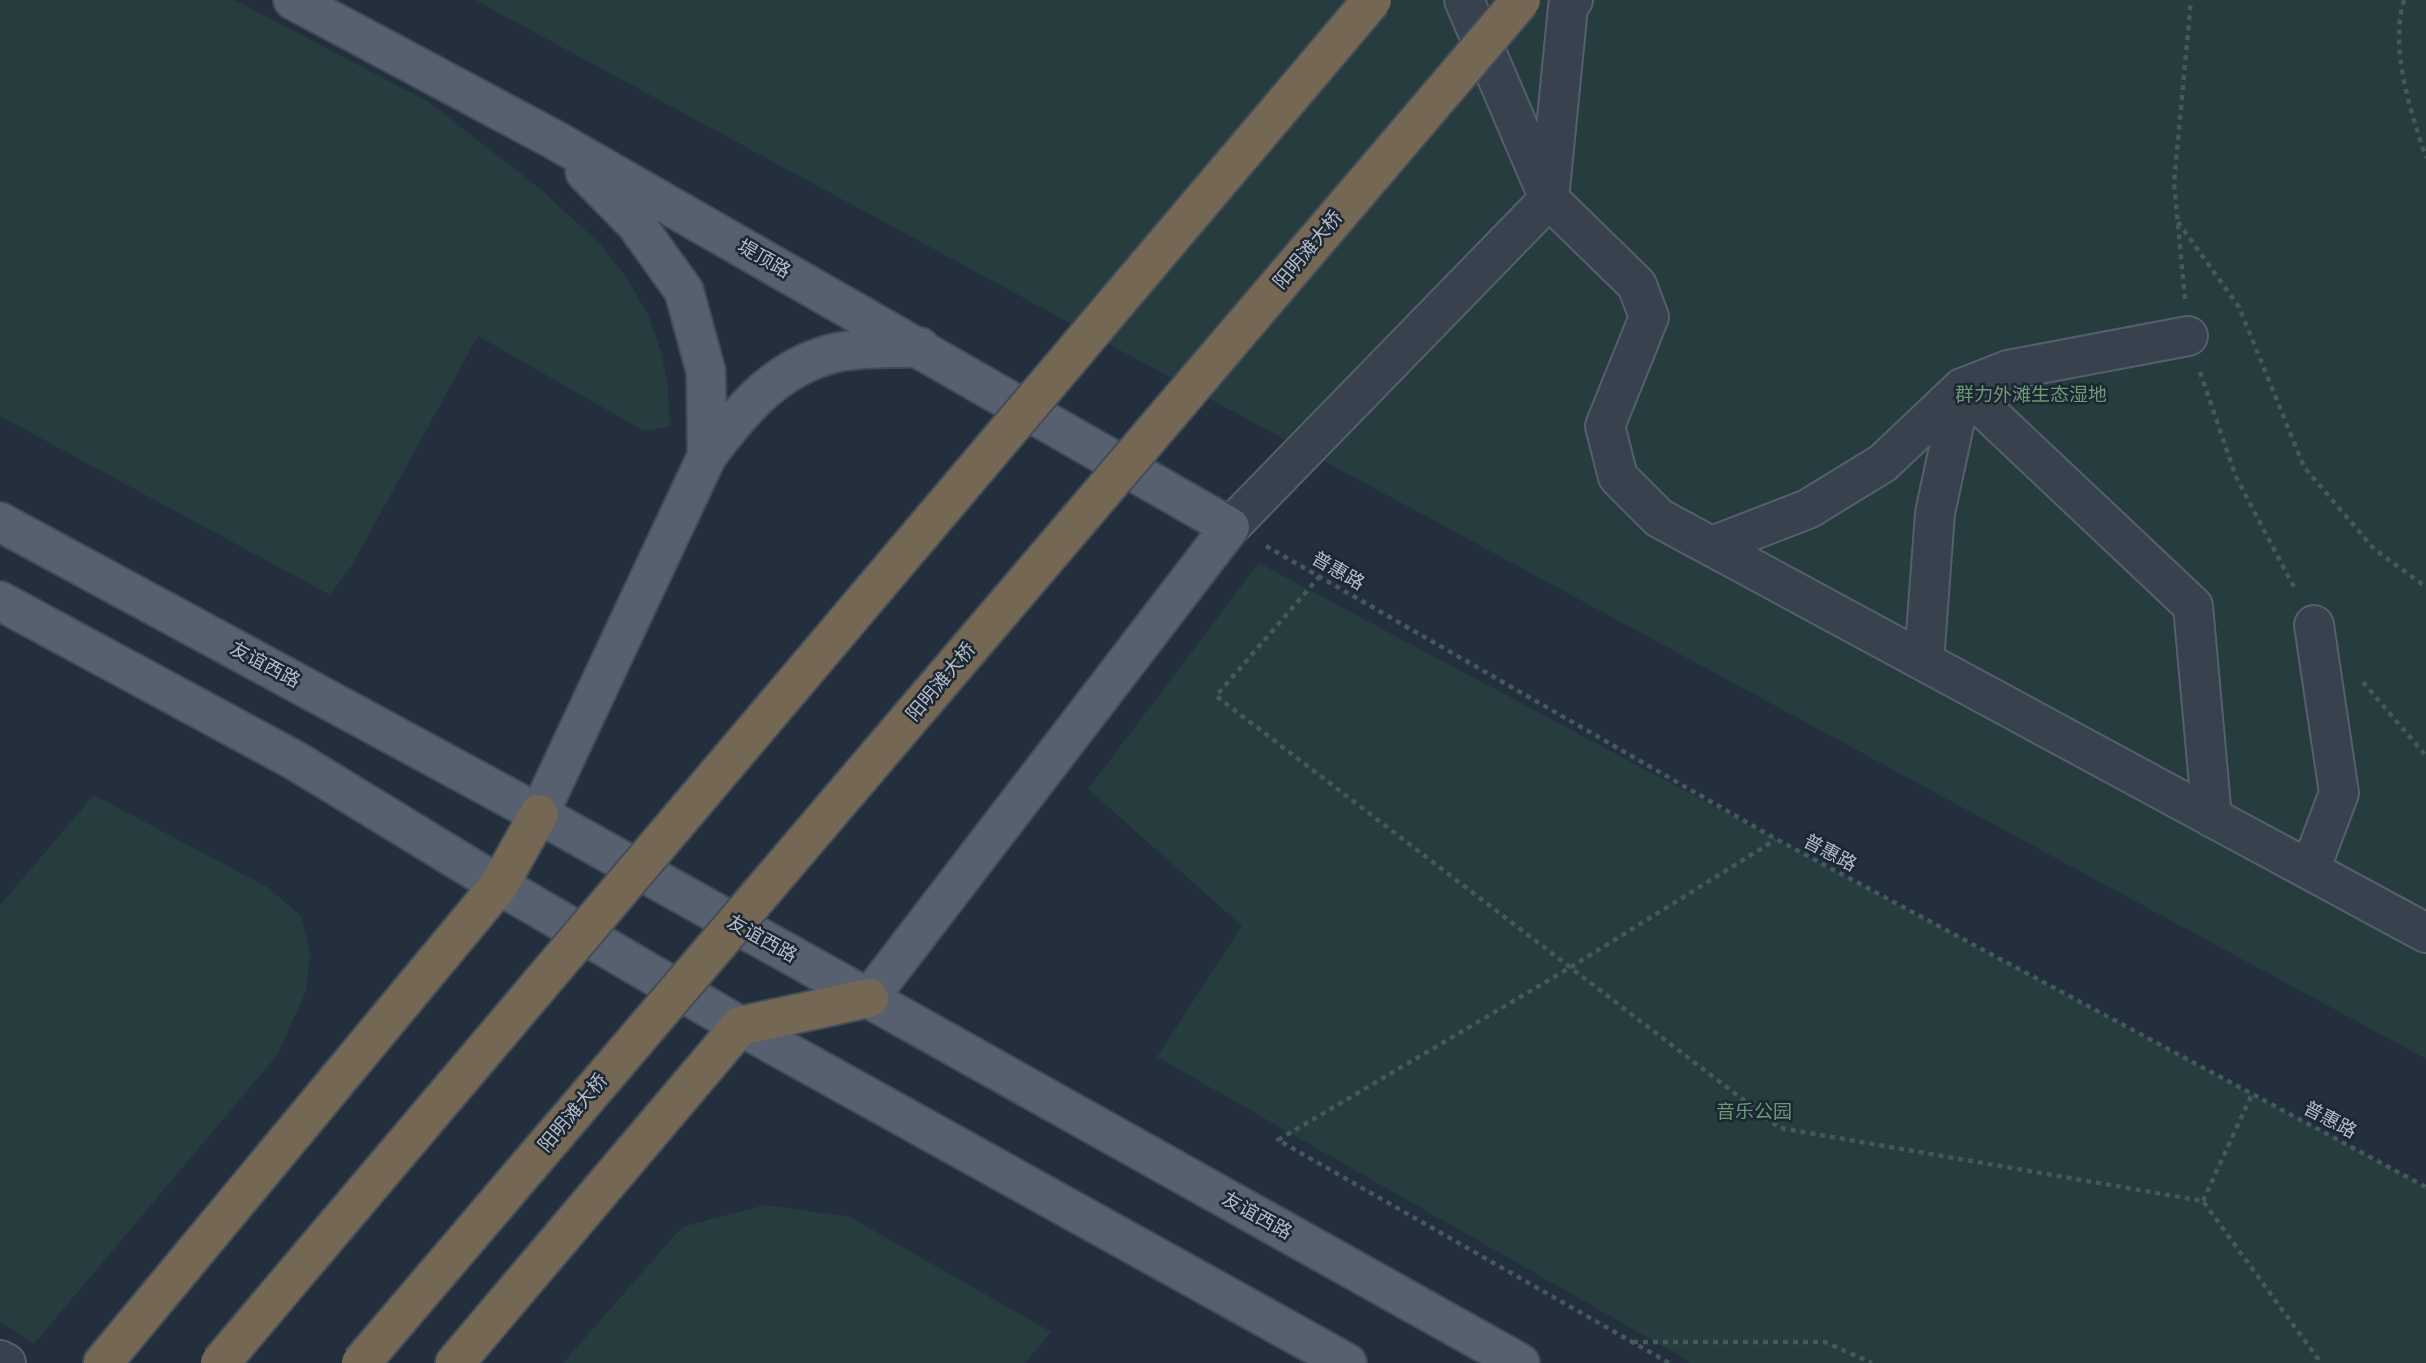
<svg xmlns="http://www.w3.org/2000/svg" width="2426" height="1363" font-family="'Varela Round','Noto Sans SC',sans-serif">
<rect width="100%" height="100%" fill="#242f3e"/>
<path fill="#263c3f" d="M0 0H235L429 102 544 192 600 244 627 278 648 315 661 352 668 386 670 426 644 431 478 336 352 565 330 595 0 416Z
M475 0H2426V1059Z
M1259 563 2426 1187V1363H1692L1157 1057 1242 926 1088 789Z
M94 795 267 887 301 916 310 951 306 991 278 1054 34 1344 0 1322V905Z
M765 1205 850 1217 1051 1332 1025 1363H563L682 1227Z"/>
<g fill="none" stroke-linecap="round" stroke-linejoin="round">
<defs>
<path id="minor" d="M1573 0 1568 7 1549 199 1637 285 1649 317 1605 426 1618 477 1659 518 2426 933
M1962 388 2193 606 2212 818
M1230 527 1549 199 1464 0
M1712 546 1808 509 1883 463 1962 388 2008 370 2188 336
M1924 661 1935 513 1962 388
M2310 870 2339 793 2314 625
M0 1360 6 1363"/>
<path id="major" d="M293 0 553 139 1230 527 869 998
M707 456C742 409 778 365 839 352 865 347 893 349 920 347
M0 522 539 814 1520 1363
M0 601 296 761 499 885 740 1026 1347 1363
M539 814 707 456 706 372 684 291 636 224 585 172"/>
<path id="highway" d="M103 1363 499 885 539 814
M455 1363 740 1026 869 998"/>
</defs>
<use href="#minor" stroke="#565f6c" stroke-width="42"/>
<use href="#major" stroke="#414a57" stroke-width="42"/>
<use href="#highway" stroke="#434c59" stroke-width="42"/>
<path stroke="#44595c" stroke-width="4.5" stroke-dasharray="5 5" stroke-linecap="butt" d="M2404 0C2389 49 2411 111 2426 158
M2178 222 2239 307 2304 467 2374 549 2426 587
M2185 299 2174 183 2191 0
M2200 372 2236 477 2296 591
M1266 546 1776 839 2426 1187
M1320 576 1216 696 1780 1128 2203 1201 2321 1363
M2363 682 2426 756
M2203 1201 2252 1094
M1633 1342H1825L1872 1363
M1669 1363 1278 1140 1571 967 1775 840"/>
<use href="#minor" stroke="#38414e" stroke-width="38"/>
<use href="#major" stroke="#56606e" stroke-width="38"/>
<use href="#highway" stroke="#746855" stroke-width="38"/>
<defs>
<path id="highway-bridge" d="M220 1363 1372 0
M361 1363 1521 0"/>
</defs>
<use href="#highway-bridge" stroke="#434c59" stroke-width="42" stroke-linecap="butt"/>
<use href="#highway-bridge" stroke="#746855" stroke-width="38"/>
</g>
<g text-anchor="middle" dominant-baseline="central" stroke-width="5" stroke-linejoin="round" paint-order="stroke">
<g font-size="19" fill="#b4bcc9" stroke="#1d2633">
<text transform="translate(1308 250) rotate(-50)">阳明滩大桥</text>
<text transform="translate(764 259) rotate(30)">堤顶路</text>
<text transform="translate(1338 571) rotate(30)">普惠路</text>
<text transform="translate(265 665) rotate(28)">友谊西路</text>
<text transform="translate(941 682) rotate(-50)">阳明滩大桥</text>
<text transform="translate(1830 853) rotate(28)">普惠路</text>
<text transform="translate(762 939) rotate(29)">友谊西路</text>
<text transform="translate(573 1113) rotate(-50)">阳明滩大桥</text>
<text transform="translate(2330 1120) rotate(28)">普惠路</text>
<text transform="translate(1257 1216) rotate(29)">友谊西路</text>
</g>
<g font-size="19" fill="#6b9a76" stroke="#1d2633">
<text x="2031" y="395">群力外滩生态湿地</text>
<text x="1754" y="1112">音乐公园</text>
</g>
</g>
</svg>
